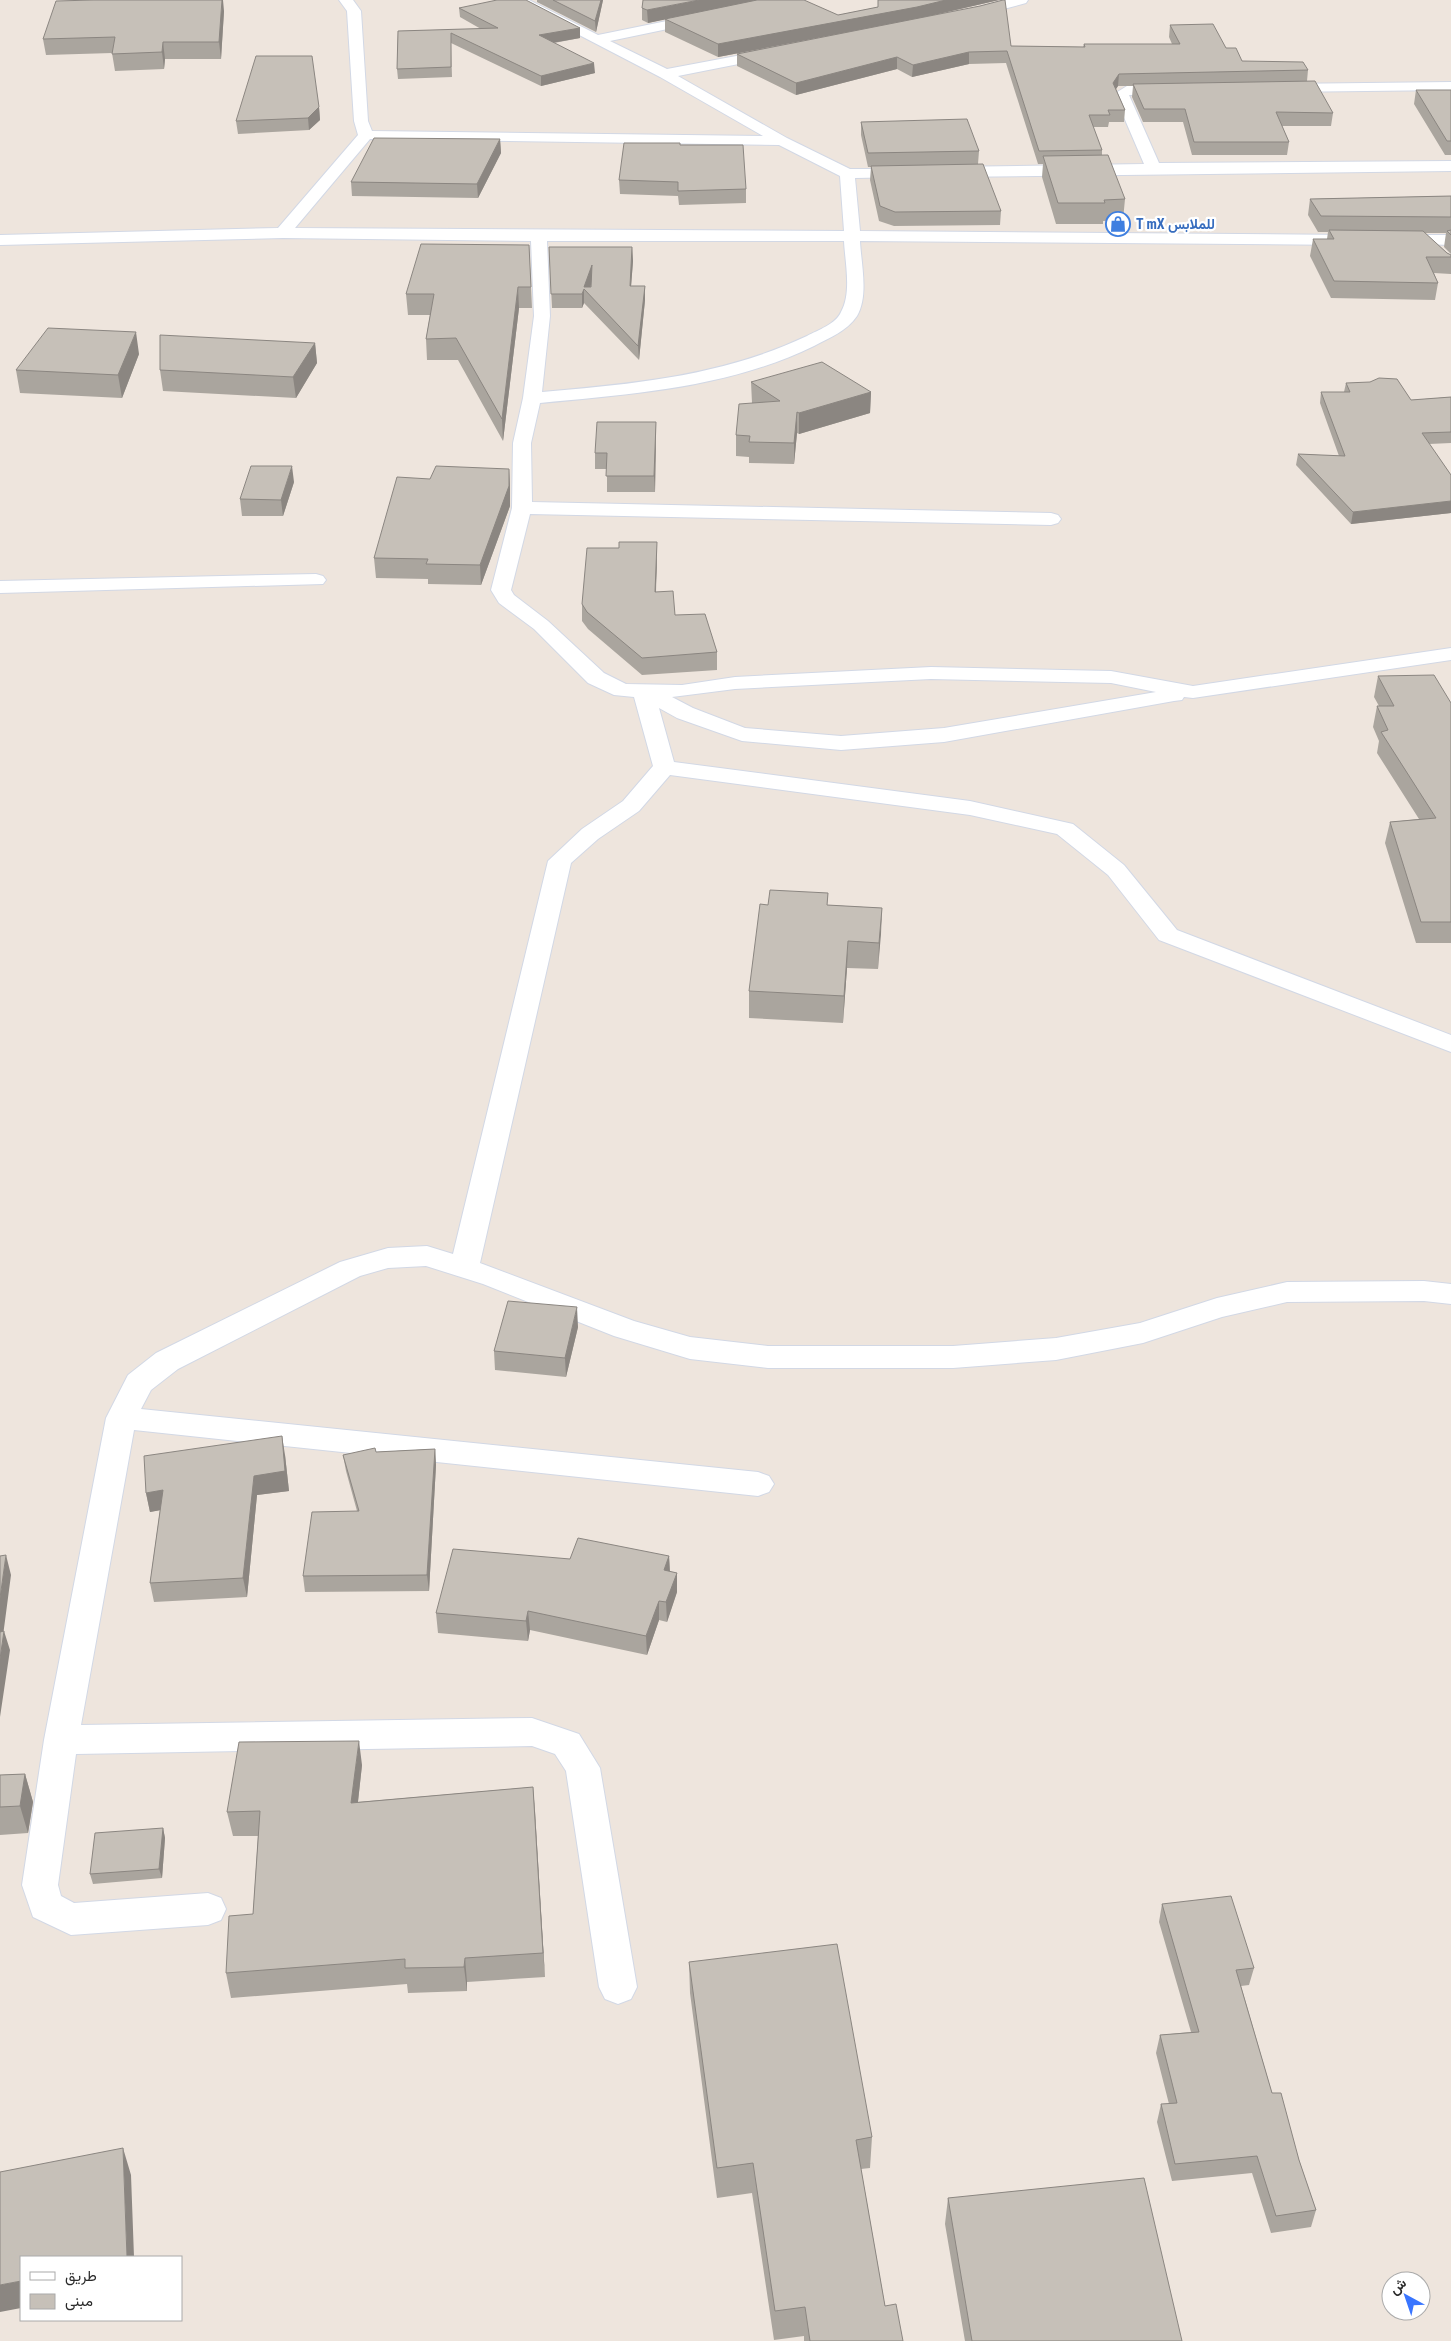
<svg xmlns="http://www.w3.org/2000/svg" width="1451" height="2341" font-family="'Roboto Condensed',Vazirmatn,sans-serif">
<rect width="100%" height="100%" fill="#eee5dd"/>
<g fill="none" stroke-linecap="round" stroke-linejoin="round">
<defs>
<path id="minor" d="M339 0H353L361 11 368 121 372 131 763 136 660 77 512 0H529L598 35 701 14 706 15 708 18 706 21 610 41 667 69 774 49 779 50 781 53 779 56 678 76 787 138 850 169H912L915 172 912 175 907 177 855 178 860 231 1351 235 1357 237 1359 240 1357 243 1351 245 860 241C861 263 869 296 857 316 847 331 829 338 814 346 728 388 633 394 540 403L531 443 532 502 1051 513 1058 515 1061 519 1058 523 1051 525 530 514 511 590 514 595 548 621 604 673 626 684 682 685 735 677 931 667 1111 671 1193 686 1451 648V660L1193 698 1184 697 1182 700 1174 701 944 742 841 750 742 741 677 718 659 708 674 762 970 801 1073 824 1124 865 1177 930 1451 1035V1052L1159 940 1108 875 1057 834 970 815 670 775 639 811 598 839 571 863 480 1263 634 1321 690 1337 768 1346H953L1056 1338 1140 1323 1217 1298 1287 1282 1424 1281 1451 1284V1304L1424 1301 1287 1302 1222 1317 1143 1343 1056 1360 953 1368H768L690 1359 614 1336 483 1284 426 1266 388 1268 360 1276 178 1369 151 1390 141 1409 758 1472 769 1476 774 1484 769 1492 758 1496 134 1430 81 1725 532 1718 579 1734 600 1768 637 1987 631 1999 618 2004 605 1999 599 1987 566 1771 555 1754 532 1746 76 1754 58 1885 61 1896 74 1903 208 1893 221 1898 226 1909 221 1920 208 1925 71 1935 33 1917 22 1885 44 1740 106 1418 128 1375 156 1353 340 1262 388 1248 427 1246 453 1254 548 861 582 829 623 801 653 766 634 697 614 695 588 683 534 629 499 603 491 590 512 508 513 443 523 398 534 316 531 241 283 238 0 245V235L278 228 358 135 354 121 347 11ZM370 139 779 145 840 176 844 231 295 228ZM547 241H844C845 262 852 293 841 312 836 324 818 330 807 336 723 376 633 384 542 392L550 316ZM931 679 1111 683 1156 692 944 728 841 736 745 728 693 708 672 697 735 689Z
M1006 0H1028L1026 3 970 18 963 14 965 11Z
M1451 82V90L1281 92 1274 88 1281 84Z
M1127 86H1170L1177 90 1170 94 1129 95 1159 163 1451 161V171L948 177 940 172 948 167 1144 164 1114 94Z
M1396 235H1451V245L1390 243 1388 240 1390 237Z
M316 574 323 576 326 580 323 584 0 593V581Z"/>
</defs>
<use href="#minor" stroke="#d2d8e5" stroke-width="2"/>
<use href="#minor" fill="#fff" fill-rule="evenodd"/>
</g>
<path fill="#aaa59e" d="M537 0H603L596 32 537 2Z
M878 0H999L925 17 1011 46 1083 47 1084 44H1172L1169 37 1170 25 1226 48 1242 61 1308 70 1307 81 1333 113 1331 126H1282L1289 142 1287 155H1192L1183 122H1143L1132 97 1133 86H1118L1116 89 1125 110 1124 122H1109L1108 127H1093L1102 150V155L1125 199 1123 220 1103 221V224H1056L1042 177 1043 164H1038L1006 63 969 64 912 77 897 69 796 95 737 66V54L858 30 718 57 665 32V19L648 23 642 20V8L838 15 878 7Z
M459 8 580 28V38L554 43 595 73 541 86 451 43 452 77 398 79 397 69 398 31 481 29 460 17Z
M224 11 221 59H165L164 69 115 71 112 53 46 55 43 39Z
M1416 90H1451V155H1445L1414 104Z
M319 107 320 120 309 130 238 134 236 121Z
M861 122 979 151 978 164 1001 211 1000 225 894 226 879 221 870 180 871 167H868L861 135Z
M500 139 501 153 478 198 352 196 351 182Z
M680 145 746 189V203L679 205 678 196 620 194 619 180Z
M1451 196V254L1444 247 1446 233H1425L1447 253 1451 255V274L1434 273 1438 283 1435 300 1331 298 1310 256 1313 239H1327L1328 232H1318L1308 215 1310 199Z
M529 245 532 308H519L503 441 458 360H427L426 339 430 315H408L406 294Z
M549 247H632L633 261 631 286H645V300L639 360 584 303 582 308H552Z
M315 343 317 363 296 398 163 391 160 370Z
M139 354 122 398 20 393 16 370Z
M751 382 871 392 870 413 799 434 797 433 794 464 749 463V457L736 456V435L752 403Z
M1346 383 1411 400 1451 397V443L1429 444 1451 475V513L1351 524 1296 465 1298 454 1339 456 1320 403 1321 392H1344Z
M656 422 655 492H607V469H595V453Z
M509 469 510 489V506L481 585 428 584V579L376 578 374 558 430 479Z
M294 482 283 516H242L240 499Z
M657 559 656 592 675 615 717 652V670L642 675 588 629 582 621V604Z
M1378 676 1451 703V943H1416L1385 843 1390 822 1419 819 1377 753 1379 741 1373 727 1377 706H1379L1374 697Z
M828 893 827 905 882 908 878 969 847 968 843 1023 749 1018V991Z
M578 1327 566 1377 495 1370 494 1351Z
M435 1449 436 1465 429 1591 305 1592 303 1576 357 1511 346 1471 343 1455 376 1452Z
M285 1455 289 1491 257 1495 247 1597 154 1602 150 1583 160 1510 150 1512 146 1493Z
M669 1556 670 1572 677 1573V1592L667 1622 659 1620 647 1655 530 1630 528 1641 438 1633 436 1613 570 1559Z
M362 1765 358 1802 533 1787 545 1977 467 1982V1991L408 1993 407 1984 231 1998 226 1973 253 1914 258 1836H233L227 1812Z
M25 1774 33 1802 28 1833 0 1835V1775Z
M163 1828 165 1838 162 1878 93 1884 90 1874Z
M1162 1904 1254 1968 1249 1985 1241 1986 1272 2093 1299 2160 1316 2210 1311 2227 1271 2233 1252 2173 1172 2181 1157 2122 1161 2104H1169L1156 2053 1160 2035 1191 2032 1159 1922Z
M689 1962 872 2137 870 2168 861 2169 885 2306 903 2341H804V2336L774 2340 752 2193 717 2198 690 1993Z
M948 2198 1182 2341H965L945 2224Z"/>
<path fill="#8b8681" d="M222 0H223L224 11 221 59 219 42Z
M601 0H603L596 32 595 21Z
M699 0H761L648 23 647 10Z
M946 0H999L917 19 718 57V44Z
M580 28V38L540 45 539 35Z
M163 42 165 59 164 69 162 52Z
M969 52V64L912 77 913 65Z
M897 57V69L796 95V83Z
M594 63 595 73 541 86V76Z
M1119 74 1118 86 1112 95 1113 83Z
M319 107 320 120 309 130 308 118Z
M500 139 501 153 478 198 477 184Z
M632 247 633 261 630 300V286Z
M592 265 593 279 588 293 584 287Z
M645 286V300L639 360 638 346Z
M518 287 519 308 503 441 502 419Z
M584 289V303L582 308V294Z
M136 332 139 354 122 398 118 375Z
M315 343 317 363 296 398 293 377Z
M871 392 870 413 799 434V413Z
M797 412V433L794 464V443Z
M656 422V437L655 492 654 476Z
M292 466 294 482 283 516 281 500Z
M509 469 510 489V506L481 585 480 565Z
M1451 501V513L1351 524 1353 512Z
M657 542V559L655 609V592Z
M882 908 881 934 878 969 879 943Z
M848 941 847 968 843 1023 844 996Z
M577 1307 578 1327 566 1377 565 1358Z
M282 1436 285 1455 289 1491 257 1495 247 1597 243 1578 254 1476Z
M435 1449 436 1465 429 1591 427 1575Z
M163 1490 167 1509 150 1512 146 1493Z
M6 1555 11 1575 1 1651 0 1648V1598Z
M669 1556 670 1575 664 1570Z
M677 1573V1592L667 1622 666 1602Z
M659 1601V1620L647 1655 646 1636Z
M528 1611 530 1630 528 1641 526 1621Z
M4 1631 10 1650 0 1717V1659Z
M359 1741 362 1765 355 1828 351 1803Z
M25 1774 33 1802 28 1833 20 1806Z
M533 1787 535 1811 545 1977 543 1953Z
M163 1828 165 1838 162 1878 159 1869Z
M465 1958 467 1982V1991L464 1967Z
M123 2148 131 2175 134 2257H127Z
M21 2281V2308L0 2312V2285Z"/>
<path fill="#c6c0b8" stroke="#8b8681" fill-rule="evenodd" d="M93 0H222L219 42H163L162 52 112 54 115 37 43 39 56 1Z
M497 0H526L580 28 539 35 594 63 541 76 451 33V67L397 69 398 31 498 28 459 8Z
M553 0H601L595 21Z
M643 0H699L647 10 642 8Z
M757 0H804L838 15 878 7V0H946L917 7 718 44 665 19Z
M1003 0H1005L1011 46 1085 47 1084 44H1180L1170 25 1213 24 1226 48H1236L1242 61 1303 62 1308 70 1119 74 1113 83 1125 110H1108L1110 115H1089L1102 150 1039 151 1007 51 969 52 913 65 897 57 796 83 737 54 980 6Z
M256 56H312L319 107 308 118 236 121Z
M1315 81 1333 113 1276 112 1289 142H1194L1185 109H1144L1133 84Z
M1416 90H1451V141H1447Z
M967 119 979 151 868 153 861 122Z
M374 138 500 139 477 184 351 182Z
M624 143H680V145H743L746 189 678 191V182L619 180Z
M1108 155 1125 199 1104 200 1105 203H1058L1043 156Z
M983 164 1001 211 895 212 880 206 871 166Z
M1451 196V217L1321 216 1310 199Z
M1329 230 1423 231 1447 253 1451 255V257H1426L1438 283 1334 281 1313 239H1334Z
M1451 230V235L1447 231Z
M421 244 529 245 531 287H518L502 419 456 338 426 339 434 294H406Z
M549 247H632L630 286H645L638 346 584 289 582 294H551ZM592 265 591 287H584Z
M48 328 136 332 118 375 16 370Z
M160 335 315 343 293 377 160 370Z
M822 362 871 392 799 413 797 412 794 443 749 442 750 436 736 435 739 404 780 401 751 382Z
M1379 378 1397 379 1411 400 1451 397V432L1422 433 1451 475V501L1353 512 1298 454 1345 456 1321 392H1350L1346 383 1370 382Z
M597 422H656L654 476H606L607 453H595Z
M251 466H292L281 500 240 499Z
M436 466 509 469V486L480 565 426 564 428 559 374 558 397 477 430 479Z
M619 542H657L655 592 673 591 675 615 705 614 717 652 642 658 587 612 582 604 587 548H619Z
M1434 675 1451 703V922H1421L1390 822 1436 818 1381 732 1388 730 1377 706H1394L1378 676Z
M770 890 828 893 827 905 882 908 879 943 848 941 844 996 749 991 760 904 768 905Z
M508 1301 577 1307 565 1358 494 1351Z
M282 1436 285 1471 254 1476 243 1578 150 1583 163 1490 146 1493 144 1456Z
M375 1448 376 1452 435 1449 427 1575 303 1576 312 1512 359 1511 343 1455Z
M578 1538 669 1556 664 1570 677 1573 666 1602 659 1601 646 1636 528 1611 526 1621 436 1613 453 1549 570 1559Z
M6 1555 0 1598V1556Z
M4 1631 0 1659V1632Z
M359 1741 351 1803 533 1787 543 1953 465 1958 464 1967 405 1968V1959L226 1973 229 1916 253 1914 260 1811 227 1812 239 1742Z
M25 1774 20 1806 0 1807V1775Z
M163 1828 159 1869 90 1874 95 1833Z
M1231 1896 1254 1968 1236 1970 1272 2093H1281L1299 2160 1316 2210 1276 2216 1257 2156 1175 2164 1161 2104 1177 2103 1160 2035 1199 2032 1162 1904Z
M837 1944 872 2137 856 2140 885 2306 896 2304 903 2341H810L805 2307 775 2311 753 2163 717 2168 689 1962Z
M123 2148 127 2257H21V2281L0 2285V2172Z
M1144 2178 1182 2341H972L948 2198Z"/>
<defs>
<symbol id="shop-ring" viewBox="-11 -11 22 22"><circle r="9.5" fill="#fff" stroke="#3f7fe0" stroke-width="1.5"/><path d="M-5-2.5h2.3a2.7 3.5 0 0 1 5.4 0H5L5.5 6h-11ZM-1.5-2.5h3a1.5 2.3 0 0 0-3 0Z" fill="#3f7fe0"/></symbol>
</defs>
<g fill-rule="evenodd">
<use href="#shop-ring" x="1104" y="210" width="28" height="28"/>
</g>
<g text-anchor="middle" dominant-baseline="central" stroke-width="4.5" stroke-linejoin="round" paint-order="stroke">
<g font-size="14" font-weight="bold" fill="#366cbe" stroke="#fff" text-anchor="start">
<text x="1136" y="224">T mX للملابس</text>
</g>
</g>
<rect x="20" y="2256" width="162" height="65" fill="#ffffff" stroke="#aaaaaa"/>
<rect x="30" y="2272" width="25" height="8" fill="#ffffff" stroke="#aaaaaa"/>
<text x="65" y="2281" font-size="15" fill="#2b2b2b">طريق</text>
<rect x="30" y="2294" width="25" height="15" fill="#c6c0b8" stroke="#aaaaaa"/>
<text x="65" y="2306" font-size="15" fill="#2b2b2b">مبنى</text>
<g transform="translate(1406 2296) rotate(320)"><circle r="24" fill="#ffffff" stroke="#aaaaaa"/>
<path d="M0-4L9 19L0 12L-9 19Z" fill="#3975ff"/>
<text y="-8" font-size="14" font-weight="bold" text-anchor="middle" fill="#2b2b2b">ش</text>
</g>
</svg>
